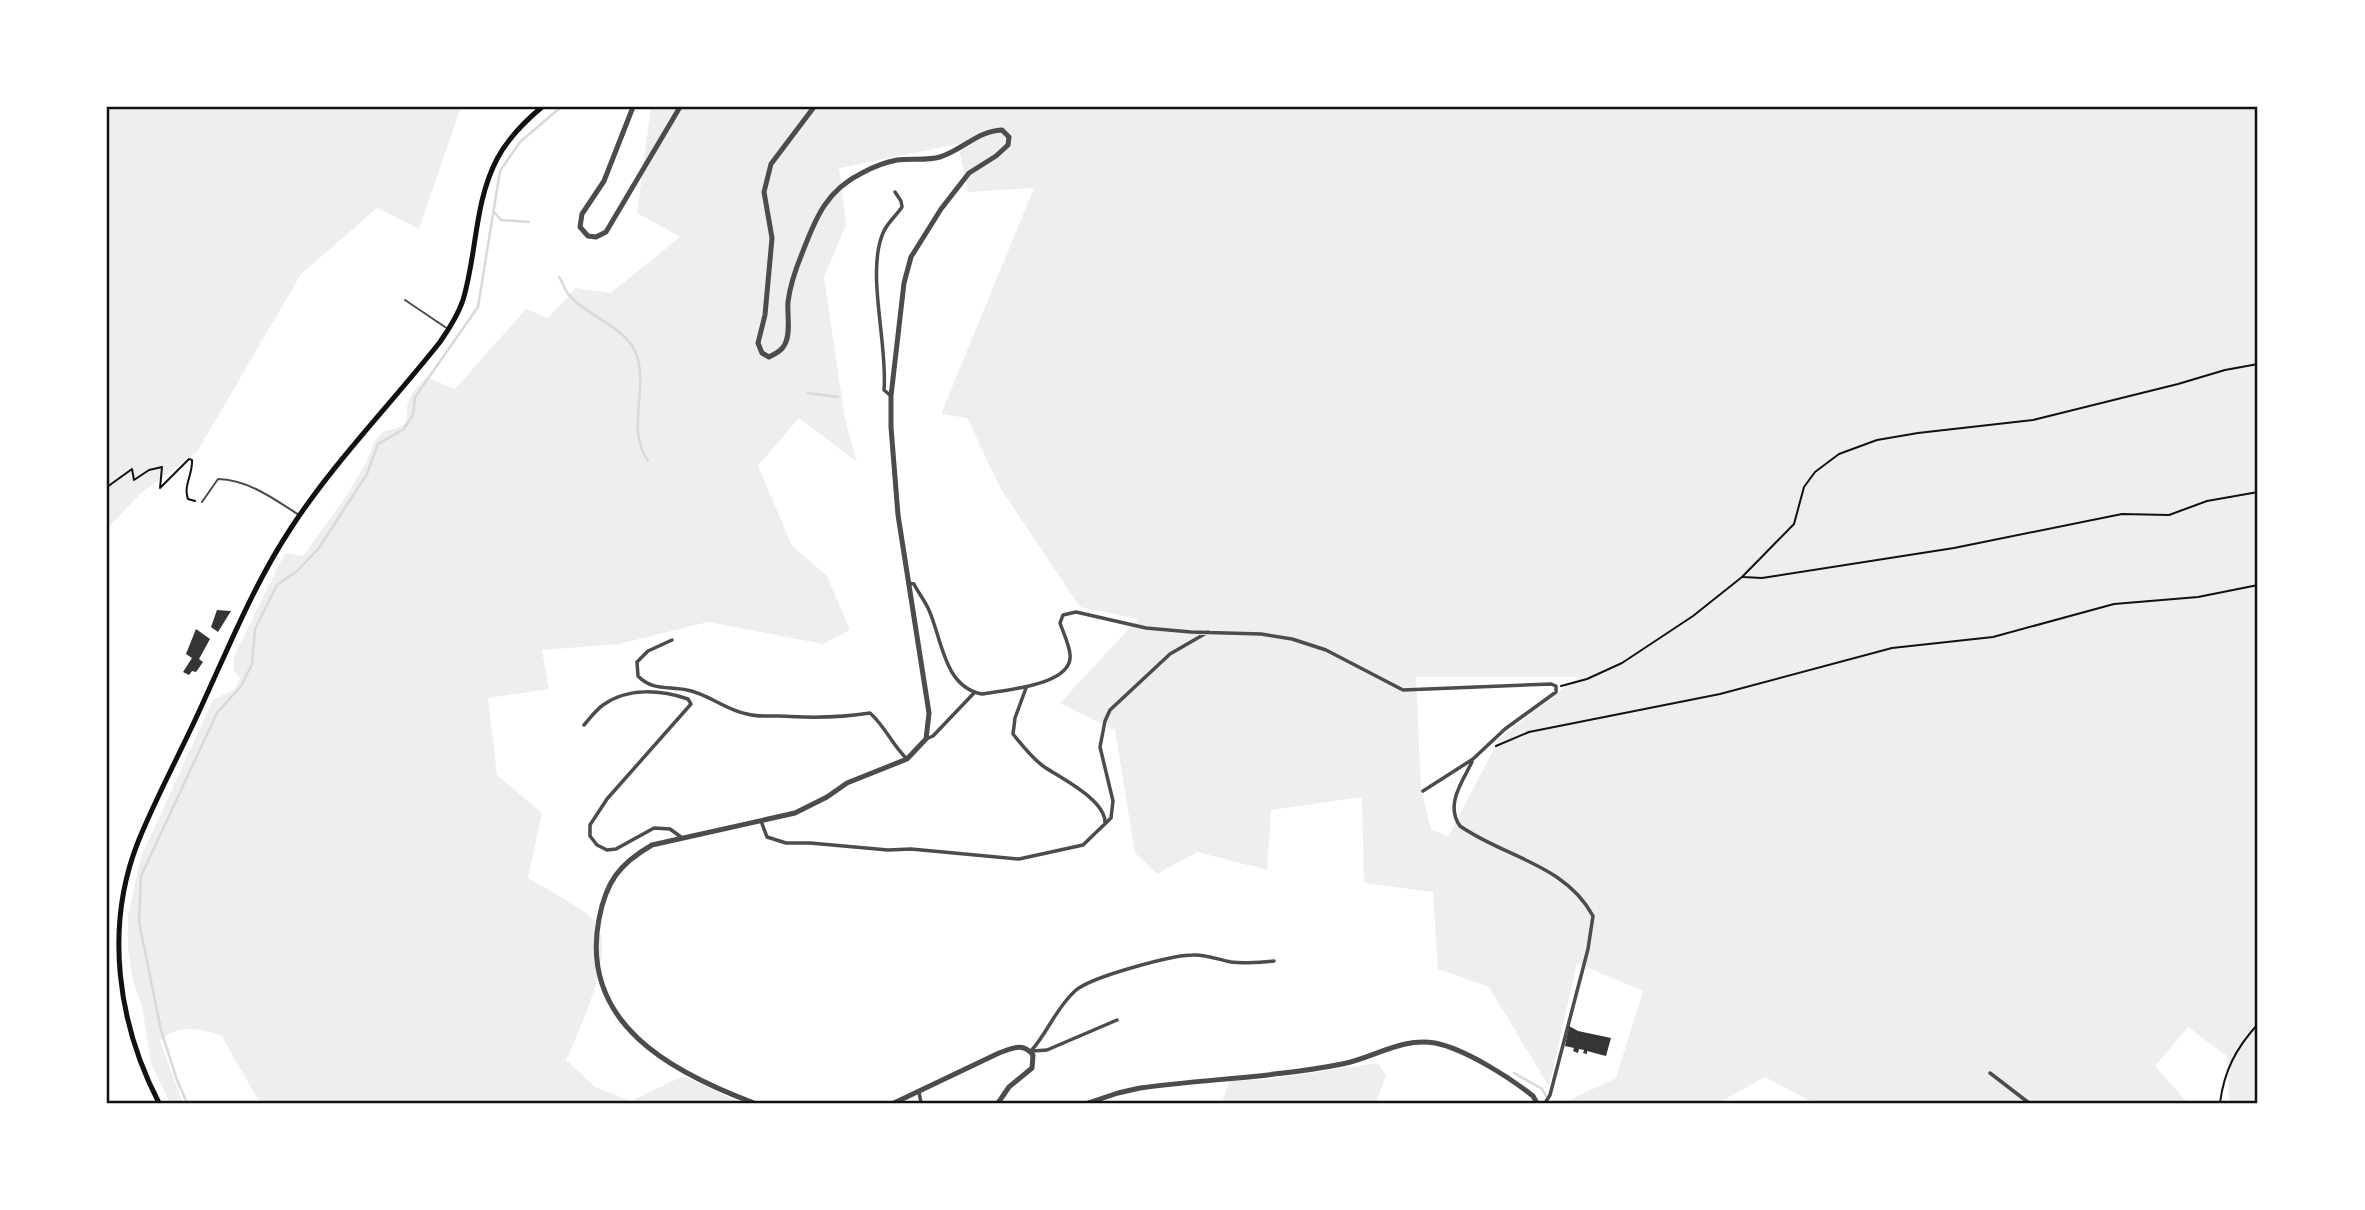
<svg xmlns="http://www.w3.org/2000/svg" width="2365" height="1210" font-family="Mulish,sans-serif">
<rect width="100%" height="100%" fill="#fff"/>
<path fill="#eee" fill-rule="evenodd" d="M107 107H461L419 229 377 208 301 274 197 452 140 494 107 529Z
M651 107H2258V1103H2229L2227 1056 2188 1027 2155 1066 2188 1103H1814L1765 1077 1718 1103H1563L1616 1078 1643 991 1577 963 1549 1087 1489 987 1438 969 1433 892 1364 883 1362 797 1271 810 1267 870 1197 852 1157 874 1135 853 1115 730 1060 703 1138 619 1080 607 1001 489 967 418 941 414 1034 188 968 192 958 144 839 168 846 225 824 277 845 419 857 462 799 418 758 466 792 546 827 576 850 630 823 644 708 622 619 644 542 650 549 689 488 698 497 775 542 813 528 878C546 889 578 905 592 918 621 945 579 1030 566 1060L595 1087 631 1101 683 1076 741 1103H260L221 1035C199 1029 178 1023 160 1041L183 1103H170L151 1063 142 1006 133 981 128 950V916L141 857 213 700 235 689 240 679 234 670V656L285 553 303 556 345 498 365 465 375 441 383 431C420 426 400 415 411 396 414 389 421 383 426 377L455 389 526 309 548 318 576 288 611 293 680 237 637 213ZM1416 677H1578L1499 739 1448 837 1431 829 1421 788Z
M1378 1063 1386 1075 1376 1103H1221L1230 1081 1271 1079Z"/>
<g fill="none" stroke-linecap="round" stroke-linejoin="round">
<path stroke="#d9d9d9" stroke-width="2.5" d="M494 212 501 220 529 222
M559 277C562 281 564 287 566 291 584 317 627 325 637 356 648 391 626 429 648 461
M808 393 838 397
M1514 1073 1542 1089 1546 1096
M187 1103 177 1080 161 1030 139 922 141 876 217 713 241 686 252 664 255 629 277 585 297 571 319 548 367 474 378 444 404 429 413 415 415 397 478 307 500 171 520 142 561 107"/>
</g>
<path fill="#353535" d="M217 610 231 611 218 632 211 627Z
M196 629 210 639 199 659 203 662 196 672 192 671 189 675 183 672 192 658 186 654Z
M1569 1026 1578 1031 1611 1038 1606 1056 1587 1051V1054L1583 1053 1584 1050 1579 1049 1578 1053 1573 1051 1574 1048 1565 1046Z"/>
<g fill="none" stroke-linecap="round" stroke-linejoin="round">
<path stroke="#111" stroke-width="2" d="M107 487 132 469 134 480 149 470 162 467 160 488 189 459 192 460C193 474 183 486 188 499L195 501
M1743 577 1762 578 1954 548 2122 514 2169 515 2207 501 2258 492
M1561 686 1587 679 1622 663 1693 616 1742 577 1794 524 1804 487 1815 472 1839 454 1877 440 1918 433 2033 420 2178 384 2225 370 2258 364
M1496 746 1529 732 1720 694 1892 648 1993 637 2114 604 2198 597 2258 585
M2220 1103C2224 1071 2236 1048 2258 1024"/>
<path stroke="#4c4c4c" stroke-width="2" d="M405 300 448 329
M202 502 218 479C249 480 274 499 299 515"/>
<path stroke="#4c4c4c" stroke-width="3.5" d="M891 396 884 390C888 344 866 273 883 233 887 223 896 216 902 207L901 201 895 192
M908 583 914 584C918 592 924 600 928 608 942 637 943 687 982 694 1002 690 1074 686 1070 654 1069 644 1063 632 1060 623L1063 615 1076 612 1146 628 1191 632 1261 634 1292 639 1326 650 1403 690 1551 684 1556 686V692L1505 729 1473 759 1423 791
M672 640 648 651 637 662 638 676C652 691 669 686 687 690 709 694 725 710 747 714 757 717 768 716 779 716 810 718 839 718 870 713 885 726 892 745 907 759
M1026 688 1015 718 1013 734C1022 745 1031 757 1043 766 1060 778 1107 800 1105 824
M584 725C590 718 596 710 603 705 628 687 661 690 688 699L691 704 607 799 590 825V836L597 845 607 850 616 849 654 828 670 829 681 837
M926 739 933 736 974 693
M1472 762C1462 782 1445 805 1460 826 1504 857 1565 864 1593 916L1588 949 1550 1095 1545 1103
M761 821 767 837 786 843H810L888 850 911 849 1019 859 1083 845 1111 818 1113 801 1100 747 1105 721 1110 710 1170 654 1208 632
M1031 1051C1048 1032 1056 1008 1075 991 1090 977 1172 955 1193 955 1205 954 1219 960 1231 962 1245 964 1260 962 1274 961
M1033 1051 1047 1050 1117 1020
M1990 1073 2029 1103
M919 1092 921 1103"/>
<path stroke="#4c4c4c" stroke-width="5" d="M633 107 604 181 582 214 580 227 588 236 596 237 606 232 680 107
M754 1103C671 1072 579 1023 599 919 606 882 619 864 652 845L795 813 827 797 847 783 907 759 926 739 929 713 898 515 891 427V396L904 283 911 257 941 209 969 173 996 156 1008 145 1009 137 1002 130C977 131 963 150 940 157 926 161 911 158 897 160 886 162 873 167 862 173 827 190 816 217 803 251 796 268 790 284 788 302 787 314 791 333 785 344 782 351 775 354 769 357L762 353 758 343 765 315 772 238 764 192 771 164 814 107
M894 1103 999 1053C1013 1048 1023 1042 1033 1055L1032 1068 1009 1087 998 1103
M1088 1103 1118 1093 1140 1088C1207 1079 1277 1077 1342 1064 1373 1058 1402 1037 1435 1043 1465 1049 1509 1077 1533 1096L1537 1103"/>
<path stroke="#111" stroke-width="5" d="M159 1103C118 1024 104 928 138 842 155 800 177 759 196 718 226 654 252 587 291 528 334 462 391 404 440 342 449 329 458 315 463 300 477 254 474 203 497 159 508 138 524 122 542 107"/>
</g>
<rect width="2365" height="1210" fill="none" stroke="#ffffff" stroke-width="217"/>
<rect x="108" y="108" width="2148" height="994" fill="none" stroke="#111" stroke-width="2.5"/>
</svg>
